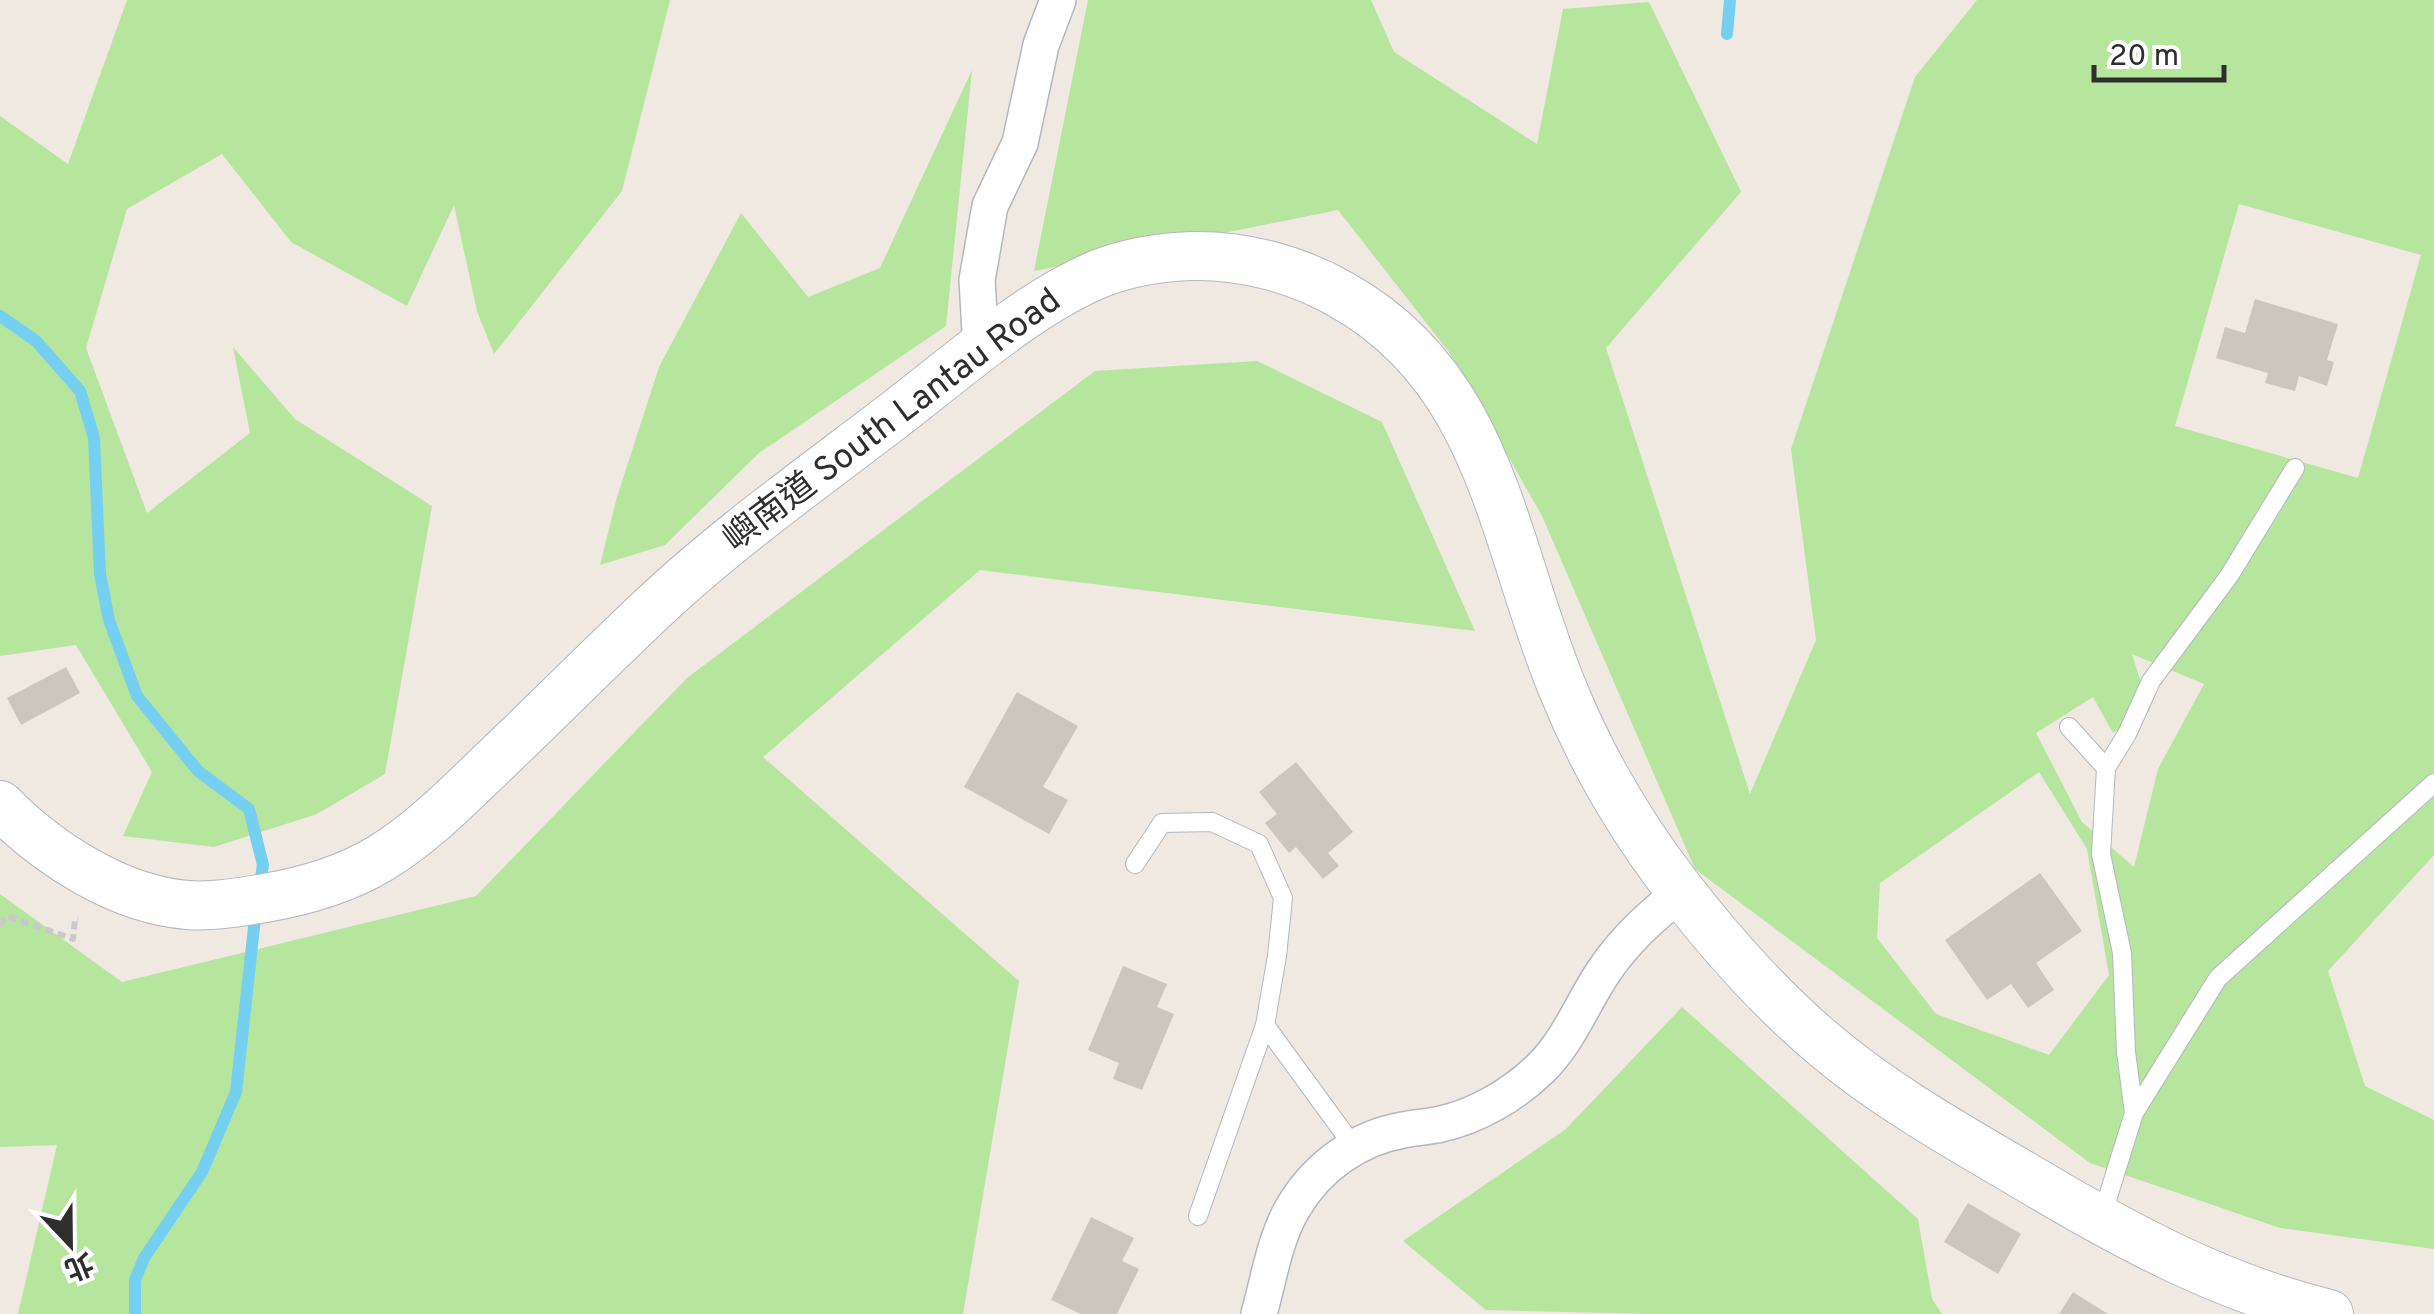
<svg xmlns="http://www.w3.org/2000/svg" width="2434" height="1314" font-family="Overpass,'Noto Sans TC',sans-serif">
<rect width="100%" height="100%" fill="#efe9e1"/>
<path fill="#b6e59e" fill-rule="evenodd" d="M127 0H670L622 191 494 354 477 311 454 205 407 306 291 242 222 154 127 209 86 348 147 513 250 433 233 347 295 419 432 506 385 774 317 814 214 847 123 836 152 772 76 645 0 656V116L68 164Z
M1088 0H1371L1394 52 1537 144 1563 9 1649 2 1741 192 1606 348 1750 794 1816 640 1791 449 1915 77 1977 0H2434V855L2328 971 2365 1086 2434 1120V1249L2280 1228 2090 1163 1695 869 1542 516 1449 352 1338 210 1034 271ZM2239 204 2421 255 2358 478 2175 426ZM2132 654 2204 684 2158 769 2134 867 2082 822 2036 733 2093 697 2113 733 2150 711ZM2039 772 2087 849 2109 975 2049 1055 1936 1014 1877 938 1880 883Z
M972 70 946 326 759 453 665 545 600 565 617 497 659 367 741 213 808 297 880 268Z
M1257 361 1382 422 1475 631 980 570 763 757 1019 981 963 1314H18L57 1145 0 1147V894L122 982 476 896 687 678 1095 371Z
M1682 1007 1918 1219 1932 1299 1942 1314H1655L1486 1310 1403 1241 1566 1129Z"/>
<g fill="none" stroke-linecap="round" stroke-linejoin="round">
<path stroke="#75cff0" stroke-width="12" d="M1727 34 1730 0
M0 316 36 341 80 391 94 438 100 574 109 620 137 696 198 771 249 809 263 865 259 889
M135 1314V1280L144 1258 202 1172 236 1092 256 909"/>
</g>
<path fill="#cbc7bf" d="M2255 299 2338 324 2327 360 2334 362 2327 386 2299 376 2295 391 2265 383 2268 373 2216 358 2225 327 2245 333Z
M66 667 80 693 21 725 7 698Z
M1017 692 1078 726 1043 787 1068 800 1049 834 964 787Z
M1296 762 1353 832 1328 853 1339 866 1323 879 1296 847 1289 853 1265 823 1277 814 1259 792Z
M2040 873 2082 931 2036 963 2054 990 2028 1008 2011 984 1987 1000 1945 940Z
M1123 966 1167 984 1157 1007 1174 1014 1142 1090 1113 1079 1119 1063 1088 1050Z
M1968 1203 2021 1234 1998 1274 1944 1242Z
M1091 1217 1134 1238 1122 1261 1139 1269 1117 1314H1081L1051 1300Z
M2073 1292 2108 1314H2059Z"/>
<g fill="none" stroke-linecap="round" stroke-linejoin="round">
<defs>
<path id="lane" d="M2069 727 2106 768 2101 854 2122 953 2126 1052 2134 1113
M2106 768 2127 734 2151 681 2229 576 2295 468
M1135 864 1162 823 1212 822 1259 844 1283 898 1277 956 1265 1025 1198 1216
M1265 1025 1354 1147
M2102 1216 2134 1113 2218 978 2434 783"/>
<path id="street" d="M981 349 977 280 990 206 1020 143 1041 45 1058 0
M1259 1314C1269 1278 1275 1237 1294 1206 1318 1166 1358 1138 1403 1130 1416 1127 1429 1127 1441 1124 1477 1116 1513 1095 1540 1069 1568 1042 1581 1006 1602 974 1624 940 1651 917 1681 892"/>
<path id="secondary" d="M0 805C47 853 119 900 188 905 214 907 240 902 265 898 306 891 346 879 381 858 425 831 462 792 499 757 551 707 602 656 655 606 730 536 815 476 897 413 957 367 1031 301 1101 273 1130 262 1161 257 1192 256 1243 255 1296 269 1340 294 1492 378 1502 541 1562 687 1591 759 1631 827 1678 888 1722 945 1771 1000 1826 1046 1889 1099 1962 1139 2033 1181 2127 1237 2222 1288 2329 1314"/>
</defs>
<use href="#lane" stroke="#b4b7c1" stroke-width="20"/>
<use href="#street" stroke="#b4b7c1" stroke-width="38"/>
<use href="#secondary" stroke="#b4b7c1" stroke-width="50"/>
<path stroke="#c9c9c9" stroke-width="6" stroke-dasharray="8 5" stroke-linecap="butt" d="M0 925 7 916 73 939 75 919 78 920"/>
<use href="#lane" stroke="#fff" stroke-width="18"/>
<use href="#street" stroke="#fff" stroke-width="35"/>
<use href="#secondary" stroke="#fff" stroke-width="48"/>
</g>
<g text-anchor="middle" dominant-baseline="central" stroke-width="8" stroke-linejoin="round" paint-order="stroke">
<g font-size="35" fill="#2e2e2e" stroke="#fff">
<text transform="translate(893 421) rotate(-37)">嶼南道 South Lantau Road</text>
</g>
</g>
<g transform="translate(70 1244) rotate(158)" stroke="#ffffff" stroke-width="8" paint-order="stroke">
<path d="M0-8L18 38L0 25L-18 38Z" fill="#2e2e2e"/>
<text y="-15" font-size="28" font-weight="bold" text-anchor="middle" fill="#2e2e2e">北</text>
</g>
<path d="M2094 65v15h130v-15" fill="none" stroke="#2e2e2e" stroke-width="5"/>
<text x="2109" y="65" font-size="30" fill="#2e2e2e" stroke="#ffffff" stroke-width="8" paint-order="stroke">20 m</text>
</svg>
